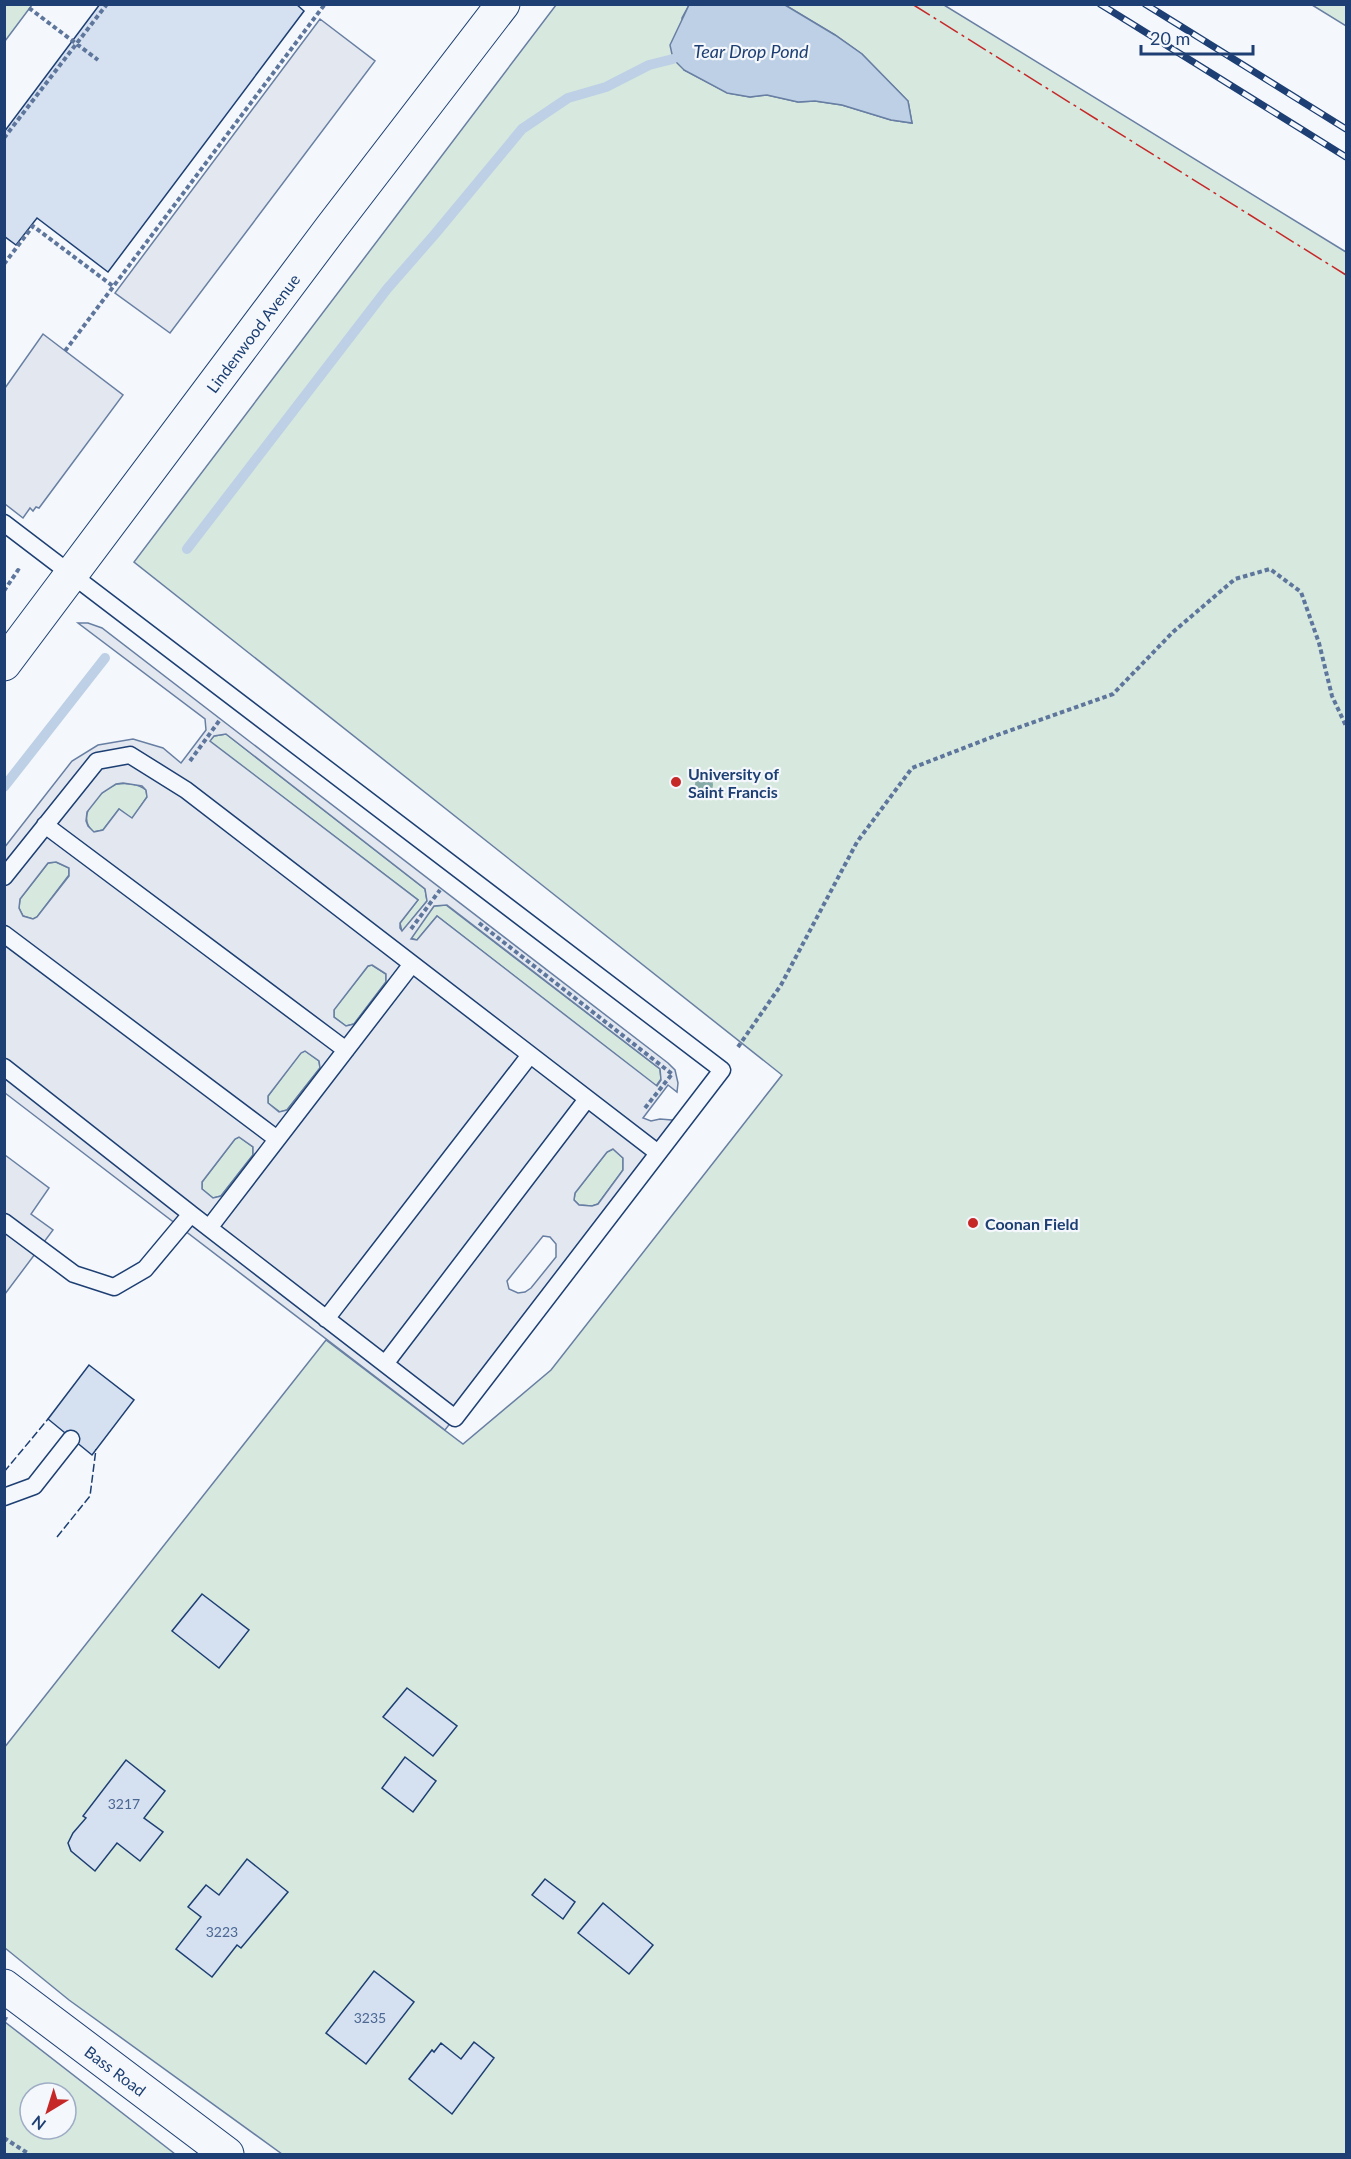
<svg xmlns="http://www.w3.org/2000/svg" width="1351" height="2159" font-family="Lato,sans-serif">
<rect width="100%" height="100%" fill="#f4f7fb"/>
<path fill="#d7e8df" stroke="#687fa3" stroke-width="1.5" fill-rule="evenodd" d="M5 4 32 5 5 41 4 5Z
M556 5H689L682 18 684 70 728 93 750 97 767 95 798 102 815 101 842 105 891 120 912 123 908 101 862 54 835 35 785 5H944L1346 252V2154H282L69 2000 5 1948 4 1748 326 1340 463 1444 551 1370 782 1075 134 562Z
M1312 5H1346V26Z
M226 734 425 889 427 901 402 932 400 923 418 900 209 741 214 736Z
M116 784C127 783 137 783 146 790L147 797 132 819 119 809 103 830 93 832C75 814 99 792 116 784Z
M56 862 69 868V875L37 917 33 919 23 916 19 908 20 899 48 863Z
M446 905 660 1069 661 1079 656 1086 437 916 417 940 410 938 434 906Z
M372 965 386 974V982L354 1024 346 1026 334 1017V1009L368 966Z
M305 1051 319 1061 320 1068 287 1110 280 1112 268 1103V1096L301 1052Z
M239 1137 253 1147V1155L221 1196 213 1198 202 1189V1182L235 1139Z
M613 1149 623 1158V1170L598 1204 592 1206 579 1205 574 1200 575 1193 607 1152Z
M4 2017 7 2018 5 2022 175 2154H5ZM30 2093H66V2129H30Z"/>
<path fill="#e3e8f0" stroke="#687fa3" stroke-width="1.5" fill-rule="evenodd" d="M320 19 375 61 170 333 115 293Z
M43 334 123 395 39 508 36 507 33 511 30 508 23 518 5 504V388Z
M78 623H88L102 628 668 1063 675 1070 678 1083 677 1092 668 1085 643 1118 651 1121 660 1119 683 1121 445 1430 5 1093 4 848 72 761 98 745 133 739 163 748 181 763 206 730 205 719ZM226 734 425 889 427 901 402 931 400 928V923L418 900 210 741 214 736ZM123 783 142 786 146 790 147 797 132 818 119 809 103 830 94 832 88 826 86 821 87 812 102 793 116 784ZM56 862 69 868V876L37 917 33 919 23 916 19 908 20 899 48 863ZM447 905 660 1069 661 1080 657 1086 437 916 417 940 411 939 434 906ZM372 965 386 974V982L354 1024 346 1026 334 1017V1010L368 966ZM305 1051 319 1061 320 1068 287 1110 279 1112 268 1103V1096L301 1053ZM239 1137 253 1147V1155L221 1196 213 1198 202 1189V1182L235 1139ZM613 1149 623 1158V1170L598 1204 592 1206 579 1205 574 1200 575 1193 607 1152ZM543 1236 550 1237 556 1244V1257L531 1288 525 1292 518 1293 509 1289 507 1281Z
M5 1155 49 1188 31 1214 53 1230 5 1294Z"/>
<path fill="#bed0e5" stroke="#687fa3" stroke-width="1.5" d="M689 5H785L835 35 862 54 908 101 912 123 891 120 842 105 815 101 798 102 767 95 750 97 727 93 684 70 673 59 670 45Z"/>
<g fill="none" stroke-linecap="round" stroke-linejoin="round">
<path stroke="#bed0e5" stroke-width="10" d="M187 549 387 289 435 234 522 129 568 98 606 87 649 65 673 59
M4 787 105 658"/>
</g>
<path fill="#d5e0f0" stroke="#1d3f73" stroke-width="1.5" d="M100 4H296L304 11 108 272 37 218 16 245 4 236V132Z
M89 1365 134 1400 92 1455 48 1419Z
M202 1594 249 1630 219 1668 172 1631Z
M407 1688 457 1726 433 1756 383 1717Z
M405 1757 436 1781 413 1812 382 1788Z
M126 1760 165 1791 144 1818 163 1832 140 1861 117 1843 95 1871 71 1851 68 1843 73 1833 86 1818 83 1816Z
M247 1859 288 1892 241 1948 237 1945 212 1977 176 1949 201 1917 188 1907 206 1885 219 1895Z
M545 1879 575 1902 563 1919 532 1895Z
M603 1903 653 1945 629 1974 578 1933Z
M374 1971 414 2002 366 2064 326 2033Z
M474 2042 494 2058 452 2114 409 2079 432 2050 434 2052 441 2043 461 2059Z"/>
<g fill="none" stroke-linecap="round" stroke-linejoin="round">
<defs>
<path id="service" d="M4 523 722 1070 455 1418 191 1214 145 1269 114 1287 74 1274 4 1222
M45 825 346 1050
M4 877 97 761 130 755 186 790 658 1153
M4 934 277 1139
M4 1067 191 1214
M209 1228 412 964
M326 1319 530 1055
M385 1364 587 1099
M4 1497 34 1486 71 1439"/>
<g id="tertiary">
<path id="s1" d="M4 664 331 228 503 4"/>
</g>
<g id="secondary">
<path id="s2" d="M4 1986 227 2154"/>
</g>
</defs>
<use href="#service" stroke="#1d3f73" stroke-width="19"/>
<use href="#tertiary" stroke="#1d3f73" stroke-width="35"/>
<use href="#secondary" stroke="#1d3f73" stroke-width="35"/>
<path stroke="#5e769c" stroke-width="4" stroke-dasharray="4.5 3" stroke-linecap="butt" d="M29 8 98 60
M4 138 107 4
M4 264 33 226 114 287
M65 351 325 4
M4 591 18 570 20 572
M190 761 219 721
M479 923 672 1074
M411 929 440 890
M738 1047 781 985 857 842 912 768 1000 734 1113 694 1173 632 1235 579 1270 569 1301 592 1319 643 1332 696 1346 726
M645 1108 672 1074
M4 2138 29 2154"/>
<use href="#service" stroke="#f4f7fb" stroke-width="16"/>
<use href="#tertiary" stroke="#f4f7fb" stroke-width="33"/>
<use href="#secondary" stroke="#f4f7fb" stroke-width="33"/>
<defs>
<path id="rail" d="M1100 4 1346 157
M1145 4 1346 129"/>
</defs>
<use href="#rail" stroke="#1d3f73" stroke-width="7"/>
<use href="#rail" stroke="#f4f7fb" stroke-width="4.5" stroke-dasharray="14" stroke-linecap="butt"/>
<path stroke="#1d3f73" stroke-width="1.5" stroke-dasharray="8 3" stroke-linecap="butt" d="M4 1472 48 1419
M57 1537 90 1496 96 1449"/>
<path stroke="#c62828" stroke-width="1.5" stroke-dasharray="21 4.5 3 4.5" stroke-linecap="butt" d="M912 4 1346 275"/>
</g>
<circle fill="#86aba6" cx="704" cy="785" r="9"/>
<g fill="#c62828" stroke="#f4f7fb" stroke-width="2">
<circle cx="676" cy="782" r="6"/>
<circle cx="973" cy="1223" r="6"/>
</g>
<g text-anchor="middle" dominant-baseline="central" stroke-width="4.5" stroke-linejoin="round" paint-order="stroke">
<g font-size="14" fill="#4b6792">
<text x="124" y="1803">3217</text>
<text x="222" y="1931">3223</text>
<text x="370" y="2017">3235</text>
</g>
<g font-size="16" fill="#1d3f73" stroke="#f4f7fb">
<text stroke="none"><textPath href="#s1" startOffset="414">Lindenwood Avenue</textPath></text>
<text stroke="none"><textPath href="#s2" startOffset="140">Bass Road</textPath></text>
</g>
<g font-size="16" font-weight="bold" fill="#1d3f73" stroke="#f4f7fb" text-anchor="start">
<text x="688" y="773">University of<tspan x="688" dy="18">Saint Francis</tspan></text>
<text x="985" y="1223">Coonan Field</text>
</g>
<g font-size="18" font-style="italic" fill="#1d3f73" stroke="#f4f7fb">
<text x="751" y="51">Tear Drop Pond</text>
</g>
</g>
<rect width="1351" height="2159" fill="none" stroke="#1d3f73" stroke-width="12"/>
<g transform="translate(48 2111) rotate(218)"><circle r="28" fill="#f4f7fb" stroke="#9eadc5" stroke-width="1.5"/>
<path d="M0-4.5L10 22L0 15L-10 22Z" fill="#c62828"/>
<text y="-9" font-size="16" font-weight="bold" text-anchor="middle" fill="#1d3f73">N</text>
</g>
<path d="M1141 45v9h112v-9" fill="none" stroke="#1d3f73" stroke-width="3"/>
<text x="1150" y="45" font-size="18" fill="#1d3f73" stroke="#f4f7fb" stroke-width="4.5" paint-order="stroke">20 m</text>
</svg>
